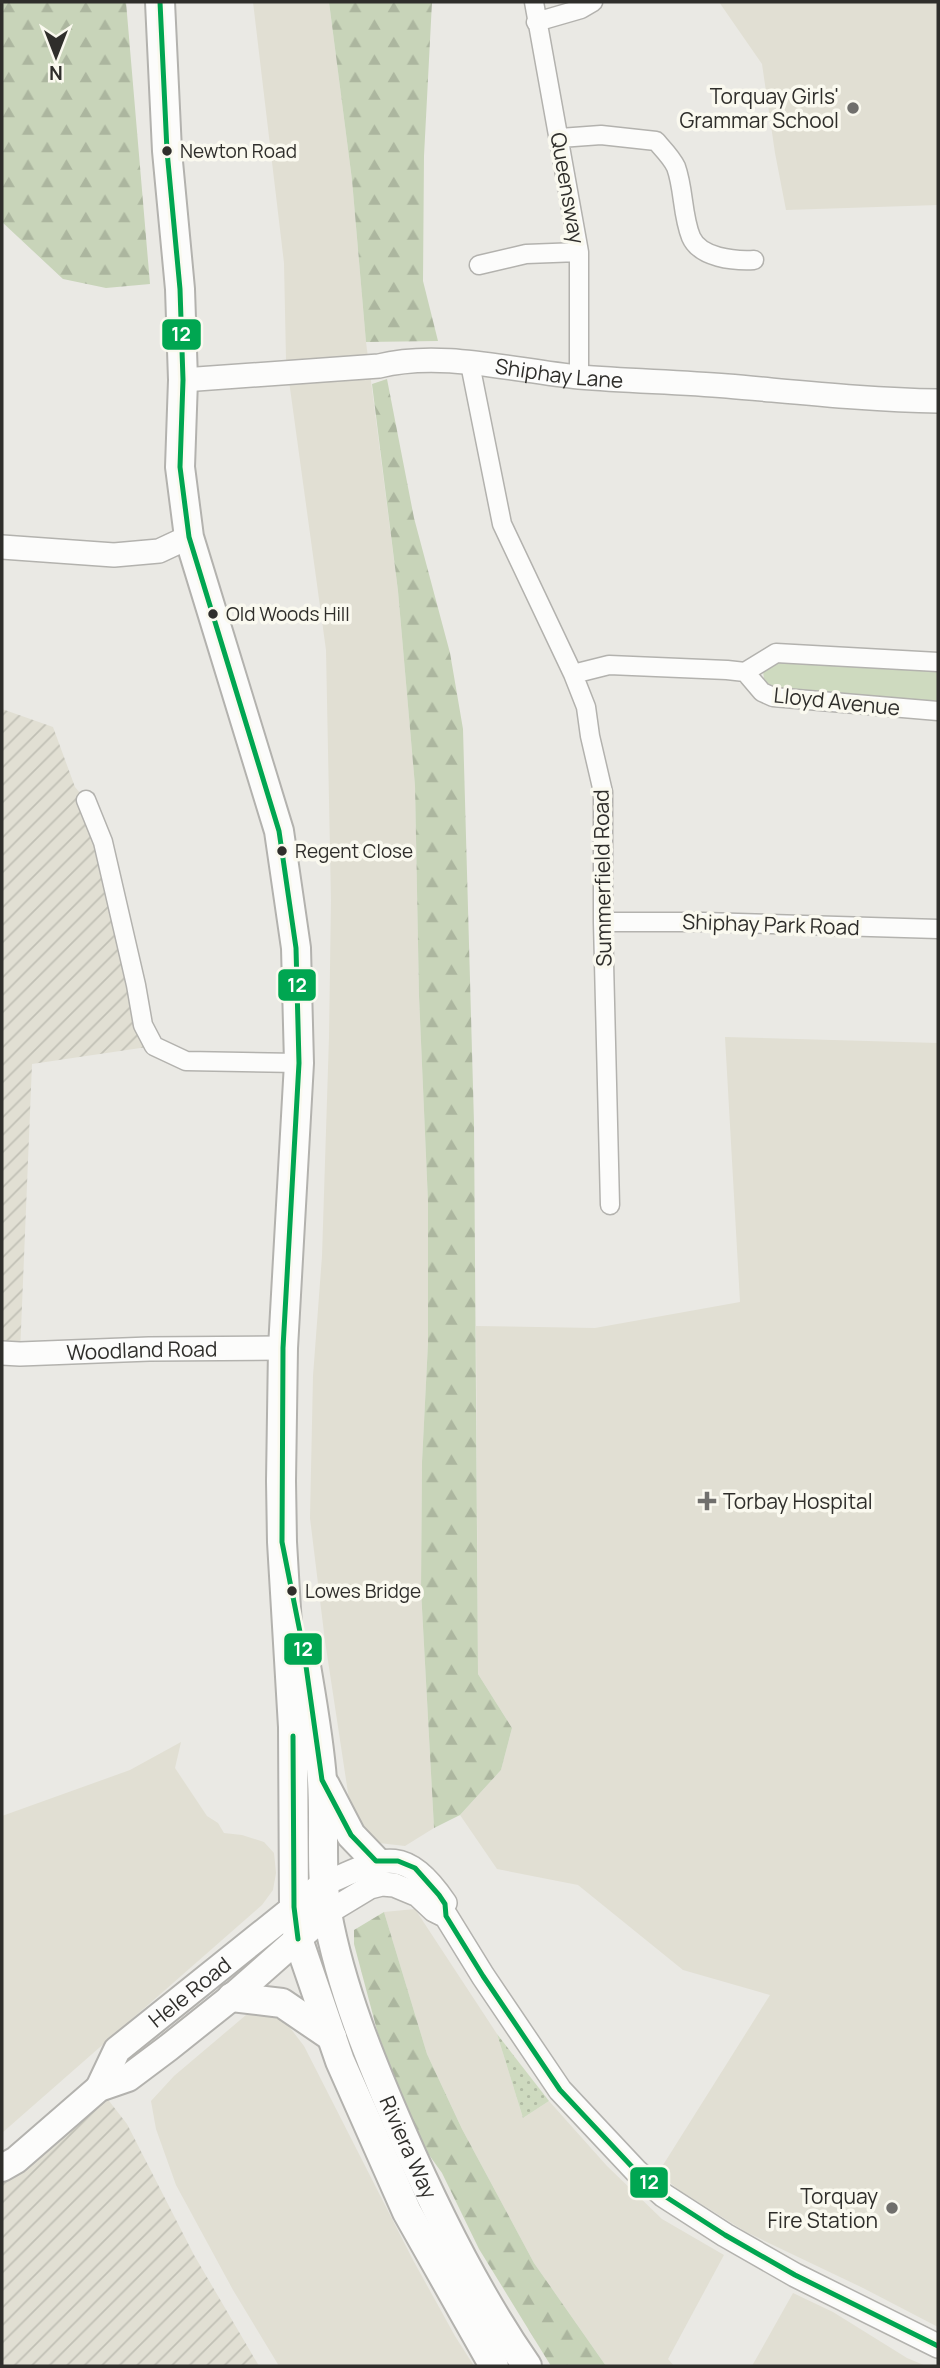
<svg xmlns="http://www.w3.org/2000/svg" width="940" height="2368" font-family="Manrope,sans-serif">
<defs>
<pattern id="industrial-furrows" width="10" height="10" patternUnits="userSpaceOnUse" patternTransform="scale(1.75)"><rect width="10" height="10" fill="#e1dfd3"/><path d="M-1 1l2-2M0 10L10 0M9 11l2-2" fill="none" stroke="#c1c0b5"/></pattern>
<pattern id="forest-firs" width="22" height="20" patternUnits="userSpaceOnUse" patternTransform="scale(1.75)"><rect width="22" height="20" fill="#c8d4b9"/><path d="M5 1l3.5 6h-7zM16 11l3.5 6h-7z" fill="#acb69f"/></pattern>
<pattern id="park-dots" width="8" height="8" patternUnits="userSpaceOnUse" patternTransform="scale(1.75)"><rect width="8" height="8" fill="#cedabf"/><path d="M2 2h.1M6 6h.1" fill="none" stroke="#b1bba4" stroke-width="1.8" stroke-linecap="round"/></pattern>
</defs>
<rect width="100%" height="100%" fill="#eae9e4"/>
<path fill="#e1dfd3" d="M253 2H329L352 180 366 342 398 591 415 786 419 996 428 1202V1343L422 1462 421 1590 434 1828 405 1846 370 1842 350 1806 325 1641 310 1518 313 1376 322 1256 329 1037 331 900 326 650 286 359 284 263Z
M719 2H938V205L786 210 775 153 762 64Z
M725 1037 938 1043V2327L863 2288 746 2232 679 2190 658 2173 770 1995 683 1970 578 1885 497 1869 460 1815 501 1770 512 1728 478 1674 476 1326 595 1328 740 1302Z
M181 1742 175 1768 207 1816 218 1823 224 1833 242 1835 264 1842 274 1853 276 1873 273 1890 262 1905 2 2133V1816L130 1770Z
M415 1909 497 2034 523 2118 549 2101 607 2166 662 2219 724 2255 668 2359 674 2366H606L534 2263 462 2129 427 2054 384 1912Z
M263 2011 281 2016 304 2046 413 2260 455 2336 474 2366H279L233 2290 176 2185 156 2129 151 2101 174 2076 246 2015Z
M793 2293 833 2312 907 2358 926 2366H752Z"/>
<path fill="url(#industrial-furrows)" d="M2 709 53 727 75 787 86 800 154 1046 32 1064 20 1354 2 1353Z
M99 2088 127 2124 194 2255 259 2366H2V2168Z"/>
<path fill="#cedabf" d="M774 653 938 664V701L821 693 775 688 765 682C761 669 764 663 774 653Z"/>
<path fill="url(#forest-firs)" d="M2 2H126L150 284 106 288 63 279 2 222Z
M329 2H432L424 156 423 281 438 341 366 342 352 180Z
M387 379 414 518 450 653 463 729 474 1123 478 1674 512 1728 501 1770 460 1815 434 1828 421 1590 422 1462 428 1343V1202L419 996 415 786 398 591 372 384Z
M384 1912 427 2054 462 2129 534 2263 606 2366H551L479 2249 442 2173 417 2138 378 2034 354 1944V1930Z"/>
<path fill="url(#park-dots)" d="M497 2034 549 2101 523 2118Z"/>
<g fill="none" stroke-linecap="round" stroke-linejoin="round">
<defs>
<path id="minor" d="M534 2 579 252V377
M536 22 581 9 593 2
M560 138 601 135 656 141C663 149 672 158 676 167 684 189 682 215 691 237 700 258 734 261 754 260
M479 265 526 254 579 252
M470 364 502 524 573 674 586 707 590 736 603 792V922L610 1205
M745 672 776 653 938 662
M573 674 609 665 727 670 745 672 762 692 773 697 938 711
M86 800 103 842 136 985 143 1025 154 1046 186 1061 299 1063
M603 922H703L938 929"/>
<g id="tertiary">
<path id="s1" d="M183 380 379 366C441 350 515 371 579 377 628 381 678 382 727 386 797 392 868 400 938 401"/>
<path d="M2 547 114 555 159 551 189 537"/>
<path id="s2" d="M2 1353 20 1354 149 1349 283 1348"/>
<path d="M324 1884C381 1859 403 1842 445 1903"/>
<path d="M327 1913 370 1887 382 1884 394 1885 418 1895 434 1910 446 1916 483 1976 560 2090 636 2171 663 2195 725 2235 795 2275 938 2346"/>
</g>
<g id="secondary">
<path id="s3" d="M99 2088 117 2050 324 1884"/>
<path d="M2 2168 16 2160 99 2088 128 2078 168 2048 232 1997 327 1913"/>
</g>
<g id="primary">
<path d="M160 2 167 151 180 289 183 380 180 467 189 537 279 831 296 948 299 1063 283 1348 281 1481 282 1542 293 1727 294 1907 298 1939 340 2061 407 2212 494 2366"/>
<path id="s4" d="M304 1654C311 1696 319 1738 322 1780 325 1824 320 1869 327 1913 341 1989 371 2062 402 2133 437 2213 477 2294 527 2366"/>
<path d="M325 1785 351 1835 376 1861"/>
<path d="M232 1997 282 2003 332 2037"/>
</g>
</defs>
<use href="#minor" stroke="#b3b2ae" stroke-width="21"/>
<use href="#tertiary" stroke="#b3b2ae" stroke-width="26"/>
<use href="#secondary" stroke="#b3b2ae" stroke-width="30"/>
<use href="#primary" stroke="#b3b2ae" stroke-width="32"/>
<use href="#minor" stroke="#fcfcfb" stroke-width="18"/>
<use href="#tertiary" stroke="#fcfcfb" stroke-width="23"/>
<use href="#secondary" stroke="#fcfcfb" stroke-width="26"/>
<use href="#primary" stroke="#fcfcfb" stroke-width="28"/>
<defs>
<path id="bus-1" d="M160 2 167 151 180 289 183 380 180 467 189 537 279 831 296 948 299 1063 283 1348 282 1542 304 1652 322 1780 351 1835 376 1861H398L415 1868 439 1895 445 1904 446 1916 483 1976 560 2090 636 2171 663 2195 725 2235 795 2275 938 2346
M293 1736 294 1907 298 1939"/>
</defs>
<use href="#bus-1" stroke="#faf9ef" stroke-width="10"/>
<use href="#bus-1" stroke="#00a651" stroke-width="5"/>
</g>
<g fill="#706f6c" stroke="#faf9ef" stroke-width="2.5">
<circle cx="853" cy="108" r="7"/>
<path d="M703.5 1490.5h7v7h7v7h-7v7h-7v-7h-7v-7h7z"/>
<circle cx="892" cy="2208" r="7"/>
</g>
<g fill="#2f2e2b" stroke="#faf9ef" stroke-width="2.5">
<circle cx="167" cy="151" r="6"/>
<circle cx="213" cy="614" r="6"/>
<circle cx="282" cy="851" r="6"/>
<circle cx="292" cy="1591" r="6"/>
</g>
<g text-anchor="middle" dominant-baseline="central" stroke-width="7" stroke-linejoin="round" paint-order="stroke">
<g font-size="19" fill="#2f2e2b" stroke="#faf9ef" text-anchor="start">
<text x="180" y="151">Newton Road</text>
<text x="226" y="614">Old Woods Hill</text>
<text x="295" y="851">Regent Close</text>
<text x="305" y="1591">Lowes Bridge</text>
</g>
<g font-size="21" fill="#2f2e2b" stroke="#faf9ef" text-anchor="end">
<text x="839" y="96">Torquay Girls'<tspan x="839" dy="24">Grammar School</tspan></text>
<text x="723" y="1501" text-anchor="start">Torbay Hospital</text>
<text x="878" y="2196">Torquay<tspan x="878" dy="24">Fire Station</tspan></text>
</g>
<g font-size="21" fill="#2f2e2b" stroke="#faf9ef">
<text transform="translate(568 188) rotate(80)">Queensway</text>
<text stroke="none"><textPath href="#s1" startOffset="378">Shiphay Lane</textPath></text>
<text transform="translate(837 701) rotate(6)">Lloyd Avenue</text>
<text transform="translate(602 878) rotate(-91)">Summerfield Road</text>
<text transform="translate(771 924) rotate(2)">Shiphay Park Road</text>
<text stroke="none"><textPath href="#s2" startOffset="140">Woodland Road</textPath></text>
<text stroke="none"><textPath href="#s3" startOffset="135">Hele Road</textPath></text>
<text stroke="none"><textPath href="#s4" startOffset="509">Riviera Way</textPath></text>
</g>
</g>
<g stroke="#faf9ef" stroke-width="2.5">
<rect x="161" y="318" width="41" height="33" rx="7" fill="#00a651"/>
<rect x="277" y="968" width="40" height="34" rx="7" fill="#00a651"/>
<rect x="283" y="1632" width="40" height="34" rx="7" fill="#00a651"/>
<rect x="629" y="2166" width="40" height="33" rx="7" fill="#00a651"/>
</g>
<g font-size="19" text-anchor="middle" font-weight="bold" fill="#fff">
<text x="181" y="341">12</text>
<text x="297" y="992">12</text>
<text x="303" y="1656">12</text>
<text x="649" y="2189">12</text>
</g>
<rect width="940" height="2368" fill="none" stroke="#2f2e2b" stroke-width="7"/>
<g transform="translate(56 56) rotate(180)" stroke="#faf9ef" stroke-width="5" paint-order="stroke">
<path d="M0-5L12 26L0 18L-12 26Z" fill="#2f2e2b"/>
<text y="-10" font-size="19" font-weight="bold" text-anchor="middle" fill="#2f2e2b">N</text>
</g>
</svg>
